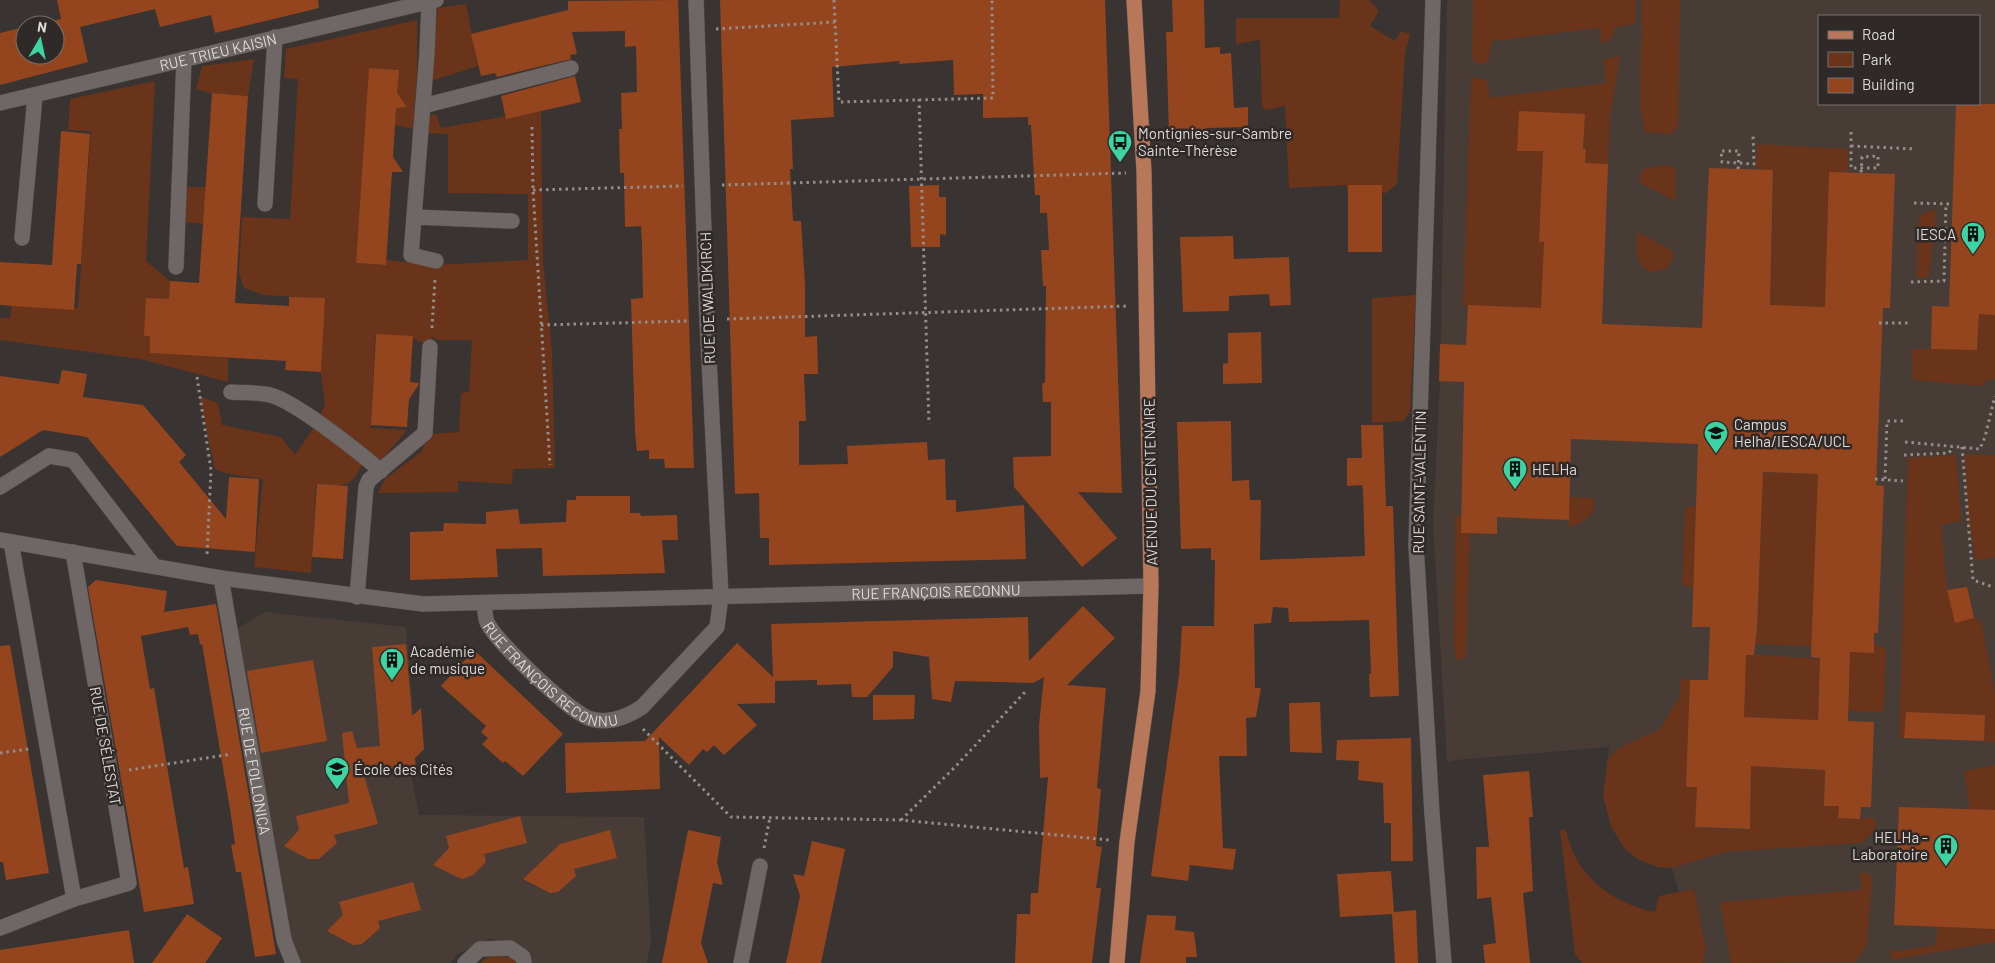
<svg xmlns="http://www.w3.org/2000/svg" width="1995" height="963" font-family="Barlow,sans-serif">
<rect width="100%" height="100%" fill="#393331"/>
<path fill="#483c37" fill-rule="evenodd" d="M1447 0H1995V963H1703L1706 949 1694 889 1679 892 1672 868 1658 867 1639 860 1624 848 1611 826 1603 796 1609 747 1456 760 1447 762 1433 523 1440 381ZM1819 16H1979V104H1819Z
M265 612 406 627 415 735 409 764 419 815 644 817 651 942 647 963H531L527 950 489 938 456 955 451 963H293L230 633Z"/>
<path fill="#69341a" d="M1340 0H1369L1379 11 1370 26 1395 41 1401 31 1410 34 1405 55 1397 184 1386 193 1347 191V185L1289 188 1285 106 1266 110 1262 106 1260 40 1236 44V18H1339Z
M1473 0H1636L1635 24 1615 27 1613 37 1601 44 1599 28 1492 41 1488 62 1480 64 1474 61 1472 55Z
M1642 0H1680L1678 127 1670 134 1645 132 1640 106Z
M466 4 478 66 428 82 438 8Z
M417 20V72L413 129 394 125 398 70 370 68 356 263 384 265 385 260 435 265 528 260V194L448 193V134L426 133 425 117 436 114 441 128 541 110 543 261 552 352 555 468 513 469 512 484 458 481V492L378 493 385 479 421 452 430 434 459 432 461 393 469 392 472 340H437L432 337 430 347 411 337 375 335 371 428 407 430 378 464 366 458C350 488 349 487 316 484L311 573 254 567 263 479 224 473 215 469 199 396 218 403 222 425 281 437 295 455 317 423 325 404 321 373 324 299 264 295 244 288 239 273 242 217 290 219 298 79 284 78 286 49Z
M1620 56 1610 116 1608 164H1585L1584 114 1519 111 1518 151H1546L1542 163 1540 242 1544 243 1541 313 1463 306 1471 78 1486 79 1490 98 1606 83 1603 60Z
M254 59 248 96 212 93 196 89 202 66Z
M155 81 146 261 170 281 169 299 145 336H151L150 353 228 358V382L140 359 0 340V318H10L12 303 78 308 91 131 68 130 70 99Z
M1757 144 1848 149 1847 173 1830 172 1826 307 1771 306 1774 171 1756 170Z
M1664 165 1674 167 1676 171V201L1639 183 1640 175 1644 169Z
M185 187H206L204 224 186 222Z
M1934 209 1936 213 1929 277 1917 278V233L1920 215Z
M1637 232 1673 251 1672 259 1667 269 1651 272C1633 264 1637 249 1637 232Z
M1416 295 1410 412 1403 421 1372 423V298Z
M1979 314H1995V380L1988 379 1982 386 1913 380 1911 349H1978Z
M1965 454 1995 455V557L1976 561 1968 518Z
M1956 455 1961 521 1941 525 1947 590 1955 623 1974 618 1981 621 1995 693V742L1984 741V715L1906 712 1905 738H1899L1908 458Z
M1749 472 1818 474 1850 648 1755 644 1758 628 1762 494Z
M1570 497 1594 498C1597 516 1583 524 1568 527Z
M1696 506 1693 588 1682 584 1685 507Z
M1455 514 1461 518V533H1470L1466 656 1461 660 1456 659 1454 645Z
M1874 644 1886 649 1884 712 1849 711 1850 652 1874 653Z
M1745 654 1820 659 1817 720 1751 717 1743 723Z
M1680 679 1690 680 1686 787H1697L1695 828 1750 830 1752 776H1749V766L1816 770 1825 768 1823 806H1839V818L1860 819 1873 817C1882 828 1869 837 1860 843L1725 852 1672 868 1658 867 1639 860 1624 848 1611 826 1603 796 1608 759 1619 748 1660 729 1680 696Z
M1995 765V813L1970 811 1964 771Z
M1565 829C1569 838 1571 850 1576 858 1592 888 1624 906 1655 912L1659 896 1694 889 1706 949 1703 963H1582L1575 954 1560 830Z
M1860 872 1869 874 1872 878 1867 945 1855 962 1731 963 1720 902 1861 890Z
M1995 922V942L1891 960 1890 950 1899 951 1935 945 1938 927 1994 928Z
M490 956 511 957 516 963H480Z"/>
<path fill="#95451e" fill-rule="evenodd" d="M57 0H318L319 8 215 33 211 15 160 27 155 9 80 27 88 62 0 85V33L25 27V55H55V25H35L61 19Z
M678 0 694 468H665L664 459H649V450L637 451 635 432 631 299 643 298 642 245 641 226 625 227 624 173H620L619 129H622L621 93 637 92 636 46 625 47V31L572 32 577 54 570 55 571 59 497 77 495 73 481 76 471 34 568 10V1Z
M720 0H1105L1122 493 1078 492 1117 538 1082 567 1014 487 1013 457 1051 456V402H1043L1042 383H1045L1046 286H1043L1041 250H1049L1047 213H1040V195H1035L1031 125H1028V117L983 118V94L954 95 953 60 899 64 900 61 832 67 834 117 791 120 793 169H790L793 221H801L805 285V337L817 336 818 374H804L806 421H799V465L848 464 847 446 927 442 928 460 945 459 946 500H956V512L1024 505 1026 559 769 565V538H760L759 493 735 494Z
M1172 0H1204L1205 48 1220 47V54L1231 53 1234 108 1248 107V127L1207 128 1208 134 1169 135 1166 32H1173Z
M369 68 399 70 397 93 407 107 396 108 393 157 403 172H392L386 265 356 263Z
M575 76 581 102 506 119 501 96Z
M212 93 248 96 235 303 289 306V297L325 298 321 372 285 370 286 361 150 353V336H144L146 298 169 299 170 281 199 283Z
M1956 104H1995V315L1979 314 1977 350 1931 349 1932 306 1949 307Z
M1519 111 1585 114 1583 149H1586L1585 163 1608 164 1602 324 1702 328 1709 168 1773 170 1770 305 1825 307 1829 172 1895 174 1890 308H1883L1876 485 1884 486 1878 633H1874V653L1850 652 1848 721 1874 722 1871 807H1861L1860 819 1838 818 1839 806H1824L1825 770 1751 766 1750 829 1695 827 1697 787H1686L1690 680H1708L1710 627H1692L1698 444 1571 439 1569 520 1497 517V534L1461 533 1464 382 1439 381 1440 344 1466 345 1468 305 1541 308 1544 242H1539L1543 151H1517ZM1763 472 1818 474 1811 657 1820 658 1818 720 1744 717 1746 655H1754L1757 629Z
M61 131 90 134 81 264H77L74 310 0 305V262L52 265Z
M939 185V197H946V235L940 234V247H911L909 186Z
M1348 185H1382V252H1348Z
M1233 236 1234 259 1289 257 1291 305 1270 306 1269 294 1229 296V311L1183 312 1180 237Z
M1261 332 1262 383 1223 384V364L1228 363V333Z
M376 334 413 336 410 382 419 383 418 386 409 399 407 427 371 425Z
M62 370 87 374 83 397 143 405 186 455 179 462 226 519 229 477 259 479 255 552 177 546 87 437 43 430 0 457V376L59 384Z
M1231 421 1232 481 1249 480 1250 500H1261L1260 560 1365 556 1363 490 1362 485 1347 486V458H1362L1361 425H1383L1386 506H1393L1399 696 1370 697 1369 674H1371L1369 620 1289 622 1288 608 1273 607 1271 623 1254 624 1255 688H1261L1256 717 1246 718 1247 756H1219L1223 848 1236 849 1233 870 1190 865 1188 881 1151 876 1179 675 1182 626H1214L1215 560H1211V548L1181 549 1177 422Z
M317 484 348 486 343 559 312 557Z
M576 496H630V513H640L641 516 677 515 678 540H662L665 573 543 576 542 548 496 549 498 577 410 580V532L443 531 444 523 486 524V512L518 509 520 524 566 522 567 500H576Z
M96 580 167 591 164 612 216 604 276 954 255 957 241 872H236L231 845 235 844 230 809 202 644 200 645 198 634 190 635 188 627 141 636 150 689 154 688 184 868 188 867 194 904 144 912 88 587Z
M1967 587 1974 618 1955 623 1947 590Z
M1083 606 1115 638 1067 685 1106 688 1097 788 1101 789 1096 846 1102 847 1096 888H1101L1092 963H1015L1017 914H1030L1031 893H1038L1048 777 1040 778 1039 725 1044 677 1033 683 955 681 951 702 932 699 929 657 893 651V667L867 697H852L851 684 817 685V680L775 681V703L737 704 757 725 724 755 714 745 707 752 703 749 689 765 659 737 660 789 566 793 565 743 645 741 737 643 773 677 771 624 1028 617 1029 661Z
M406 644 412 716 421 708 424 749 415 758 416 771 364 775 378 824 334 835 337 843 319 859H308L284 846 299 830 296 816 349 803 342 733 352 731 357 748 380 746 372 647Z
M10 645 49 873 6 880 3 862H0V646Z
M474 650 563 734 523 776 505 761 503 763 482 744 488 738 481 732 486 726 441 686Z
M313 660 327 741 261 753 247 671Z
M873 695H915L914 719 873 720Z
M1320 702 1322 753 1290 752 1289 703Z
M1906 712 1985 715 1984 741 1904 738Z
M1411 738 1413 861H1391V823H1384L1383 783 1358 780 1359 761 1336 760 1337 740Z
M1529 771 1533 817H1529L1533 891 1523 893 1530 963H1485L1483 945 1496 943 1491 897 1477 899 1476 847H1489L1483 775Z
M1899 807 1995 810V929L1894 925Z
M520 816 527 843 484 854 486 862 473 875 463 879 457 877 433 865 449 848 446 836Z
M610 830 617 858 574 869 576 876 558 892 550 893 523 879 560 844Z
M688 830 721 837 717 862 723 885 713 883 701 943 708 963H662Z
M812 841 845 849 821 963H786L800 896 793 874 804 876Z
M1391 871 1394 912 1416 910 1418 963H1395L1392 914 1340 917 1337 874Z
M413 882 421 910 378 921 380 928 362 944 353 945 327 931 343 915 339 902Z
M187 914 222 938 205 963H152Z
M1147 915 1176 916 1175 930 1194 932 1197 957H1186V963H1140Z
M129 930 134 963H0V950Z"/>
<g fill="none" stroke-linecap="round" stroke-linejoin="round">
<defs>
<g id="minor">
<path d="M1433 0 1416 545 1432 814 1444 963"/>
<path id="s1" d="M0 103 436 0"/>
<path d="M423 106 571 68"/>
<path d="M265 204 275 37"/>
<path d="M414 217 427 53 429 2"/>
<path d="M22 238 35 96"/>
<path d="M436 261 411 255 414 217 512 221"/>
<path d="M176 267 184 59"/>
<path d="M231 392C244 393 258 392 270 395 295 401 360 453 381 471"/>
<path d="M0 487 49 456 73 460 154 566"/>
<path id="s2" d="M0 540 221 578 423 604 1151 586"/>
<path d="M11 542 74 899"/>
<path id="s3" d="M221 578 284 940 293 963"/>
<path d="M357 597 366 487 369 480 425 433 430 347"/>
<path id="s4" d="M484 603C485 609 485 617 487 622 495 641 573 715 591 719 609 724 627 717 642 707L717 627 721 596 707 320 696 0"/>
<path d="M0 928 74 899 129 883 73 552"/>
<path d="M465 963 480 949 510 948 523 957 524 963"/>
<path d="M741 963 760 866"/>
</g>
<path id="major" d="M1117 963 1127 842 1148 691 1151 586 1144 172 1134 0"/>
</defs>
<use href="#minor" stroke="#56504e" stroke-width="16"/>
<use href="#major" stroke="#56504e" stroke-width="16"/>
<path stroke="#938e8c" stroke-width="3" stroke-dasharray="2.5 4" stroke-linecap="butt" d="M834 0 839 102 993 98 992 0
M716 29 835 22
M919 99 929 424
M532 127 533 190 550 465
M1851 132V168H1878V156L1862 157 1861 173
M1851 146 1916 149
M1738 169 1739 151H1721L1722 162 1754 164 1753 134
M722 185 1126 173
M533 190 683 186
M1914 203 1953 204
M1911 282 1944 281 1946 204
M727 319 1128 306
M1879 323H1909
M541 325 688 321
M432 328 435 279
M197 377 211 470 207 555
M1905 442 1980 449 1985 437 1995 396
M1962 447 1973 580 1993 587
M1904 455 1949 453 1953 447
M1875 479 1903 481
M1885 479 1887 421H1905
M643 729 731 817 901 820 1109 840
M0 753 29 749
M129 770 232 754
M901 820 954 768 1025 692
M764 848 770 817"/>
<use href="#minor" stroke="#6e6765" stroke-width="15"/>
<use href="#major" stroke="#b87759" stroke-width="15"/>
</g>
<defs>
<symbol id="bus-pin" viewBox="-11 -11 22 30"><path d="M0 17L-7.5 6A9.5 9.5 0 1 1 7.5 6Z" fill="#3dd4a3" stroke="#2f2927"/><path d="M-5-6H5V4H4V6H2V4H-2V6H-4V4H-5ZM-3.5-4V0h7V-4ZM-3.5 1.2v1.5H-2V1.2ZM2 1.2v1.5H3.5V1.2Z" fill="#111"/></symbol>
<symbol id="building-pin" viewBox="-11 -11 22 30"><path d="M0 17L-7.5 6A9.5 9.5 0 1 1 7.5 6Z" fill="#3dd4a3" stroke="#2f2927"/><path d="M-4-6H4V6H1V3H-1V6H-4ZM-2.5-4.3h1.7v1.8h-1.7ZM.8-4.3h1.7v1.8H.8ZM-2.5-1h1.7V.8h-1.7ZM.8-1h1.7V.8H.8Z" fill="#111"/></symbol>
<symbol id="university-pin" viewBox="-11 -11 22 30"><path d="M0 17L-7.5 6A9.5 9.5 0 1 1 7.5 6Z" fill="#3dd4a3" stroke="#2f2927"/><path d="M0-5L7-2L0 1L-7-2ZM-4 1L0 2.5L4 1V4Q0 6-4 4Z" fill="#111"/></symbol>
<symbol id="school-pin" viewBox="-11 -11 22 30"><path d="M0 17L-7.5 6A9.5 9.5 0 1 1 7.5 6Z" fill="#3dd4a3" stroke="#2f2927"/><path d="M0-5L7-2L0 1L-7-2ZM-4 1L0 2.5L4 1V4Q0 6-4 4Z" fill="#111"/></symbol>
</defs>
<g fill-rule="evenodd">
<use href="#bus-pin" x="1106" y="128" width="28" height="38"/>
<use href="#building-pin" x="1959" y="220" width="28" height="38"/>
<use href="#university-pin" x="1702" y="419" width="28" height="38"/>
<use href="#building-pin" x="1501" y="455" width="28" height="38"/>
<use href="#building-pin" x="378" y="646" width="28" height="38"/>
<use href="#school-pin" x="323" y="755" width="28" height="38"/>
<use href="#building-pin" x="1932" y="832" width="28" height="38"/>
</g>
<g text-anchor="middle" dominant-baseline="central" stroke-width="5" stroke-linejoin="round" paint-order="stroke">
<g font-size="15" fill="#dddad8" stroke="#2f2927">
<text stroke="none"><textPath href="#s1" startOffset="224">RUE TRIEU KAISIN</textPath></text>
<text transform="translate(707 298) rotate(-92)">RUE DE WALDKIRCH</text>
<text transform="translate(1150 482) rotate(-91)">AVENUE DU CENTENAIRE</text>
<text transform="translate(1419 482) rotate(-89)">RUE SAINT-VALENTIN</text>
<text stroke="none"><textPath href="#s2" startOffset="941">RUE FRANÇOIS RECONNU</textPath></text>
<text stroke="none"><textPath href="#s4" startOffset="105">RUE FRANÇOIS RECONNU</textPath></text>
<text transform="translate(106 746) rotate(80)">RUE DE SÉLESTAT</text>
<text stroke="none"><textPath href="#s3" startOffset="196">RUE DE FOLLONICA</textPath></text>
</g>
<g font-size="15" fill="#dddad8" stroke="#2f2927" text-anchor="start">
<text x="1138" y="133">Montignies-sur-Sambre<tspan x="1138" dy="17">Sainte-Thérèse</tspan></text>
<text x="1956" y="234" text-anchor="end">IESCA</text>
<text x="1734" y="424">Campus<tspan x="1734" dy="17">Helha/IESCA/UCL</tspan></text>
<text x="1532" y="469">HELHa</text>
<text x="410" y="651">Académie<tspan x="410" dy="17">de musique</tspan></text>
<text x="354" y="769">École des Cités</text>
<text x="1928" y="837" text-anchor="end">HELHa -<tspan x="1928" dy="17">Laboratoire</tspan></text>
</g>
</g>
<rect x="1818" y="15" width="162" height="90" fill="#2f2927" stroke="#75706e"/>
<rect x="1828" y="31" width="25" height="8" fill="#b87759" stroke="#75706e"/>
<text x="1862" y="40" font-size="15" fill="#dddad8">Road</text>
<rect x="1828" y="52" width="25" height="15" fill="#69341a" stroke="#75706e"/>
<text x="1862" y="65" font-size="15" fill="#dddad8">Park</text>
<rect x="1828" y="78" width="25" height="15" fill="#95451e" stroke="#75706e"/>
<text x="1862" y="90" font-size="15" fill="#dddad8">Building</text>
<g transform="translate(40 40) rotate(9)"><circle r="24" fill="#2f2927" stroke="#75706e"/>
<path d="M0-4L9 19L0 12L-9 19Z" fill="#3dd4a3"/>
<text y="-8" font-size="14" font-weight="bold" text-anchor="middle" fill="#dddad8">N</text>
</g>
</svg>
